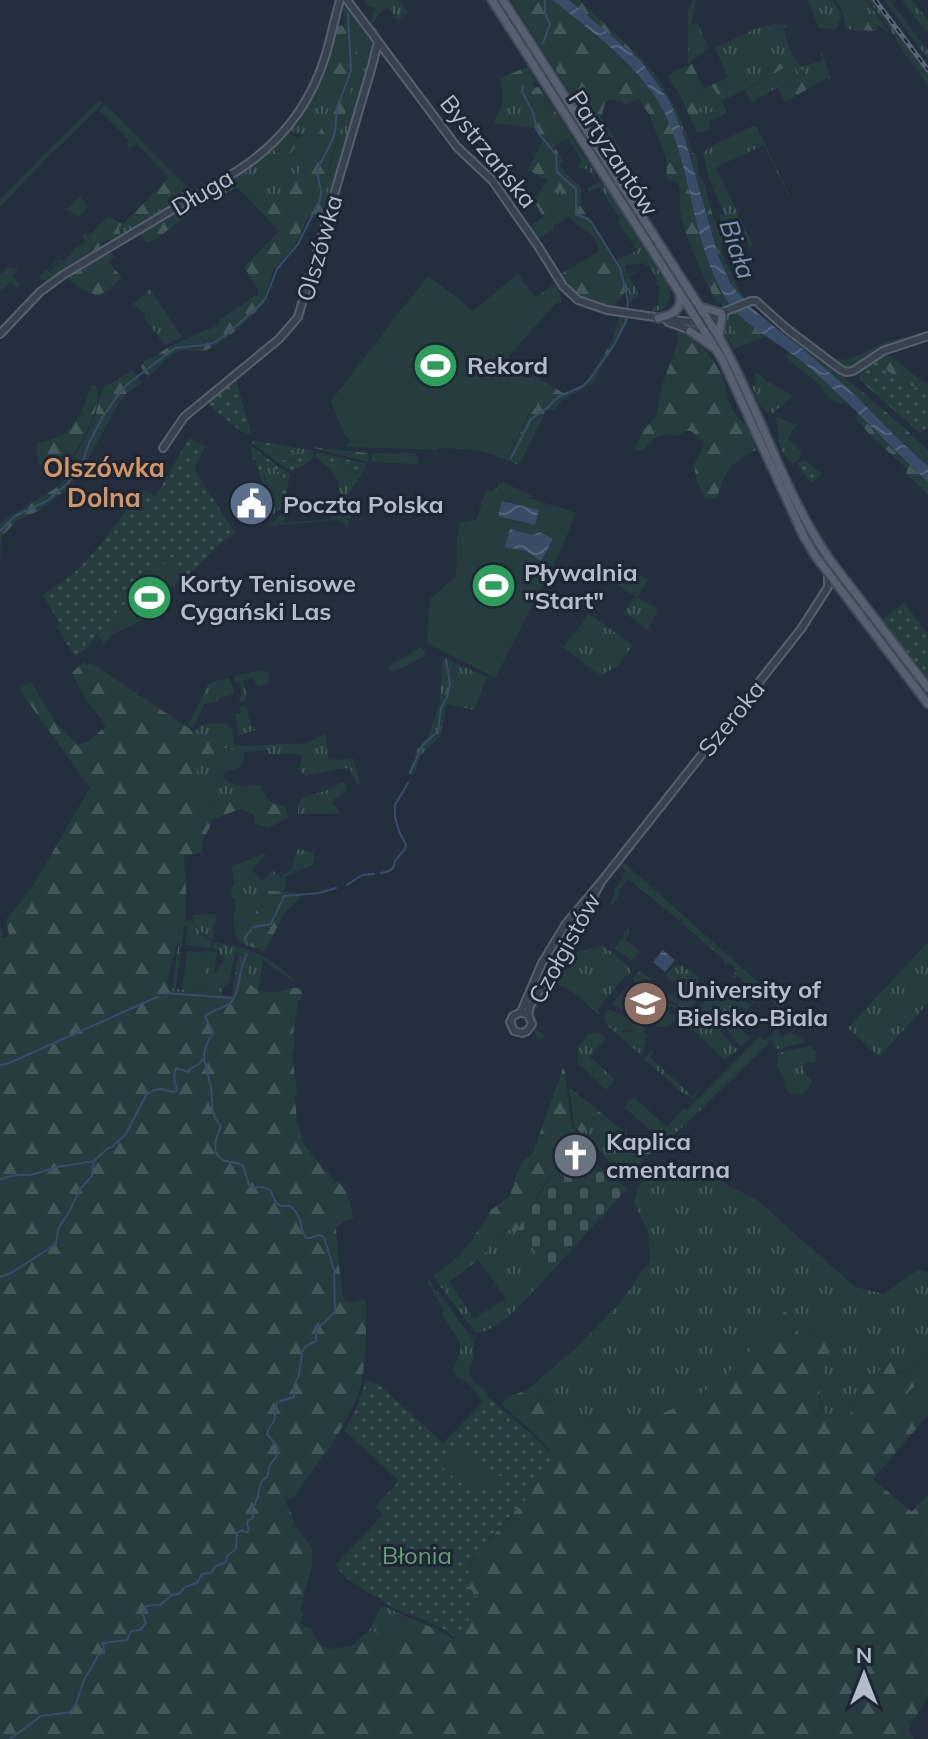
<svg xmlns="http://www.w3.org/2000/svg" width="928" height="1739" font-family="Mulish,sans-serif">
<defs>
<pattern id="grass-tufts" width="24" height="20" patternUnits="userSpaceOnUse" patternTransform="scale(2)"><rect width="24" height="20" fill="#263c3f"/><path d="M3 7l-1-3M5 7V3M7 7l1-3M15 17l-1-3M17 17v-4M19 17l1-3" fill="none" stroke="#435659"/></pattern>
<pattern id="forest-firs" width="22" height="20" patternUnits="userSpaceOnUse" patternTransform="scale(2)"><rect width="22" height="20" fill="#263c3f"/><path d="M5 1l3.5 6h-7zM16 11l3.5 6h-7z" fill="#435659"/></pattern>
<pattern id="cemetery-stones" width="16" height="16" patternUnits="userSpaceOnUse" patternTransform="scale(2)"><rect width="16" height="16" fill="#263c3f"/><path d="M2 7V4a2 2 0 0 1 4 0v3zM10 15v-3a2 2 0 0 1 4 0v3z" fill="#435659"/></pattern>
<pattern id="park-dots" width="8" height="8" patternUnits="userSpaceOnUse" patternTransform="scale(2)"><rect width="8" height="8" fill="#263c3f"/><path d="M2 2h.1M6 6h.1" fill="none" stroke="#435659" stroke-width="1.8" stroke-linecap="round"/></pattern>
<pattern id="water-waves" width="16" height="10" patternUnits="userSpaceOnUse" patternTransform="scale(2)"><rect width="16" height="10" fill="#394c67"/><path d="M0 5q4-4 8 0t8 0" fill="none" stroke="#53647b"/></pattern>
</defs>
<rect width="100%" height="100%" fill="#242f3e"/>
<path fill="url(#grass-tufts)" d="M365 0H399L408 12 398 20 388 7 379 14 373 23 384 41 369 21H371L373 10H376L373 6 372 8 364 3Z
M496 0H499L684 289 669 269Z
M693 0H696L691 25 697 23 709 48 688 64V11Z
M808 0H832C841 10 844 17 835 29L819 28Z
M836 0H845L852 10 856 30 846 29 843 12Z
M859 0H866L890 33 878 25 877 31Z
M868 0H873L928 73V85L896 41V37L891 33V30Z
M884 0H890L925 47 928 50V59Z
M902 0H912L928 20V34Z
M358 24 371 41 373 47 329 197 325 190 326 181 349 100 358 47C357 40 353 36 353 29Z
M774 24 786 25 788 28H783L790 51 799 65 796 68 799 75 752 102 745 90 788 66 785 61C767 71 749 87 728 78L715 48 755 29Z
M821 51 831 78 830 80 827 78 811 87 800 67 822 61Z
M642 59C668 89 681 116 693 153L690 154C680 118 663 90 641 61Z
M324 72 326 76 334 78 336 84 326 118 314 144 307 148C302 163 293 199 274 202 266 203 256 198 248 195L247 197 237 187 195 210 196 200 247 169 273 149 278 153 294 140 287 135 289 132 299 140 302 135 299 132 297 134 291 130 310 102Z
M511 83C523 86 534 97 540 108L536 120 496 118 503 103 501 84Z
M711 85 722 101 712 113 705 114 699 112 697 100 699 92Z
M105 105H106L174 174 170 178 136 143 129 147 127 144 129 140 100 111Z
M600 118 604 120 627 161V166L621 172 590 125Z
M753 126 757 127 760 135 763 137 762 138 791 199H790L764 145 716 167 753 246 750 248 742 232 737 233 731 226 726 229 722 225 719 216 724 213 709 179 703 153 710 147Z
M570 134 595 173 594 177 588 169 580 168 578 165 582 161 568 138 554 146 553 144Z
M598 183 603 184 669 287C672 300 667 311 653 311L654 305H658L659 285 655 284 658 281 649 265 646 266 645 263 626 265V273L638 272 629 277 638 292 637 298H633L630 308C630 291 625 275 617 260L624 256 626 257 637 250 618 222 620 218 599 187 589 192 588 191V188Z
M187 186 193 194 120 237 118 227 183 192Z
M559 191 565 193 570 197V216L555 225C555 213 546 204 553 193Z
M80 196 88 206 79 217 67 209Z
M75 259 81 260 72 265 71 264 48 281 40 279V275L46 270 49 272 55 268 52 264 56 260 57 261 54 265 56 266 60 262 62 264Z
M8 267 18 269 12 277 21 285 17 288 10 282 0 292V275Z
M551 284 555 285 562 299 561 303 557 302 547 313 535 298 551 286Z
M150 289 182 337 165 345 144 318 146 315 133 304Z
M727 318 732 324 741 346 734 349 724 331Z
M793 326 837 360C852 361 863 353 875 347 891 339 911 336 927 331L877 349 855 366 847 368 793 328Z
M789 352 804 363 845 401 841 404 829 398 820 385 784 356Z
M758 373 765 380 793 396 772 414 761 407 752 387 757 382 754 374Z
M776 417 798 425 792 430 788 439 801 452C800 458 798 462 791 463 775 446 780 437 776 417Z
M298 448 314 451 312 459 308 462V458C293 460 282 463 271 451L272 449 296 453Z
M316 457 356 472V474L358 472 362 474 346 496 339 492C341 477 327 465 316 457Z
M261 458 283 475 279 495 286 494 291 501 270 516 272 509 260 459Z
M503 482 534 497H526L573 512V514L499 494 493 490 495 491 499 483 502 484Z
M298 501 317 507V508C301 504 297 504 284 514L285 523 331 519 330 512 322 510V508L352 515 347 526 339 520 268 526Z
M625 567 648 580 637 597 658 610 648 630 624 612 636 597 614 582 621 569Z
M589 614 633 645 618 666 601 675 563 647Z
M421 647 425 653 424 656 402 668 390 671 387 668Z
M444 658 487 677 474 710 447 704 440 736 420 756 414 774H408L417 750 429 734 440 701 442 663Z
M263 670 269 674 268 683 258 687 253 678 242 681 246 692V701L240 702 239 698 242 695 240 682H234V676Z
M229 678 234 691 233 694 219 698 218 701 204 704 193 728 188 725 208 685 212 682Z
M245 706 247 708 250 724 256 730 240 735 239 734 235 714 241 713 239 707Z
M216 723 226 724 232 729 234 744 242 746 306 743 326 734 328 758 332 760 353 758 360 783 357 785 350 769 342 768 305 776 299 769 303 755 300 754H269L268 750 244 752 217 747 193 732 204 724Z
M244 757 240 767 225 772 222 776C231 788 247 786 261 785L264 793 203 806 196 767 203 760Z
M340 783H345L347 786 346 791 334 799 332 803 338 808 339 813 334 814H298C298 791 311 797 327 790 332 788 336 786 340 783Z
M298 849 315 853 312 865 285 877 286 886 282 893 262 891 254 919 243 926 241 943 235 934 233 911H236L235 898H232L231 887 234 885 232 866 267 853 252 870 262 881 273 871 282 878 283 875 291 870Z
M622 861 784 1005 781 1009 763 993 746 1011 741 1007 734 1012 732 1019 750 1038 741 1047 724 1026 720 1031 738 1050 725 1060 682 1020 709 998 717 986 736 997 738 999V1004L742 998 750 1005 758 995 737 976 734 979 732 977 737 970 730 963 726 965 724 964 725 961 682 923 683 920 681 918 679 920 628 879 618 892 620 894 612 905 610 904 615 894 613 892 626 871 622 867 618 871 616 869Z
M216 914V923L213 924 214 939H211C203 934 193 925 192 915Z
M190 919 205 938 212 942 211 948 185 945 188 927 184 926 175 992 172 991 180 932 185 922Z
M628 929 629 933 625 940 640 952 632 961 615 948 622 938 625 939 622 936Z
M214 942C246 947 274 957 295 982L264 961 260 956 263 962 258 990C245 983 246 972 250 960L239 952 235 953 229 982 222 989 221 995 177 992V989L202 991 207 953H203V951L217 952 214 974 225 958 219 956V950L213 949Z
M928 942V1003L879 1057 848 1028Z
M602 944 630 968 631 971 628 976 626 975 597 1010 600 1013 598 1014 569 989 553 982 534 1013 537 1022 536 1029 545 1036 541 1040 537 1038 534 1031 535 1021 533 1009 554 978 568 951 573 954 592 948 593 949Z
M681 965 699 977 696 988 710 993 689 1008 678 1006 679 987 666 975 674 966Z
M640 971 671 996 677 988V1004L635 983 633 978Z
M628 985 635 987 648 1024 614 1005V1002Z
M637 989 683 1009V1013L682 1010 670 1006 668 1013 678 1017C669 1029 664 1029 650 1024Z
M607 1010H612L632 1021 628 1030H623L622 1033 628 1031 633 1035 629 1030 633 1021 645 1028 643 1032 647 1035 642 1056 606 1024 604 1016Z
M776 1029 782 1037 790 1032 794 1035 796 1034 805 1042 780 1049 774 1048 773 1039 686 1124 651 1154 646 1150 657 1136 624 1107 634 1097 667 1127 684 1108 687 1110 760 1036 764 1040 770 1036 773 1038 771 1035Z
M601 1033 606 1038 590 1057 615 1080 606 1090 578 1063V1047L588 1034Z
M810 1046 816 1051 815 1056 817 1060 814 1063 808 1062 803 1065 802 1069 812 1082C806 1093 802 1097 789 1093L784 1086 785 1080 777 1067 778 1053Z
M651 1051 653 1053 650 1057 692 1096 700 1090 694 1097 686 1096 644 1059Z
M595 1116 645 1157 628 1180 615 1169 584 1132 591 1125Z
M677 1163 707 1174 758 1201 855 1287 883 1294 918 1270 928 1272V1352L926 1351C918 1362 910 1378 895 1371V1365L854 1406 848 1417 841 1423C800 1414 830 1344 840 1320L821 1323 802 1340 798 1337 797 1330 784 1312C740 1366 678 1434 600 1420 587 1418 570 1415 558 1409 547 1402 539 1393 526 1391L575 1349 621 1302 650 1260 648 1231 634 1203 638 1186 656 1170Z
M506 1229 516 1232 554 1269C538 1285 497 1337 475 1332L435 1279 440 1277 449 1282 474 1319 506 1299 478 1260Z
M428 1280H430L439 1298 437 1290 475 1343 472 1351 474 1355 469 1373 473 1381 487 1393 488 1397 482 1403C477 1389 466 1381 454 1373L453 1368C471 1340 452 1336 442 1314L444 1311 427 1282Z
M928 1375V1391L912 1406 907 1407 904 1401 907 1393Z
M381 1607H386L405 1616 400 1619 397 1634 392 1638 369 1631Z"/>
<path fill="url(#forest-firs)" d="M511 0H553C597 38 651 74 673 131 678 144 680 159 684 173 696 219 705 265 731 306L722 309V304L718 303 714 298C702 272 687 244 681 215 678 204 682 194 678 183L667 178 666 158 650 116 639 99 625 105 621 101 610 99 605 103 602 115 589 122Z
M569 0H579L642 59 641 61Z
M845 0H859L877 31 856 30 852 10Z
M346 7 358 24 353 29 358 47 349 100 328 170 325 190 329 197 322 220 314 217H308L295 245 274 269 265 295 268 298C255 314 225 343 206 350 199 353 194 350 188 350 172 349 158 368 148 378L141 367 144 361 154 357 167 348 208 329 210 330 219 324 218 321 258 294V289L244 267 279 231 247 197 248 195C256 198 266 203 274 202 293 199 301 163 307 147L314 144 326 118 336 84 334 79 326 76 324 72 337 26 345 25 343 8Z
M785 61H789L790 64 788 66 722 101 727 113 710 121 709 130 697 133 682 99 668 77 673 72 692 64 704 88C695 95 697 102 699 112 710 116 716 110 722 101L711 85 728 78C749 87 767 71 785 61Z
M799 65 811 87 785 102 778 88 799 75 796 67Z
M527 67 535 81 532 84 534 88 539 87 570 134 553 144 563 161 560 165 566 174 580 186 582 192 580 205 623 272 628 291 625 292 615 306C588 302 577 297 561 274L599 251C596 228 577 230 570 217 567 211 569 203 569 197 564 192 560 191 553 193 545 205 558 216 553 229L538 239 529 226 543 217 534 201 547 180 528 170 542 142 535 128 494 123 496 118 536 119 540 108C531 92 519 82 501 84L500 78Z
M99 100 102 102 100 106 59 147 53 151 0 207V199Z
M287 135 294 140 295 147 291 153 283 155 273 149Z
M693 153 696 154 699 176 703 179 712 213 724 242 720 244C726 265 733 281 745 299L743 300 726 276 700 195 690 154Z
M173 174 187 186C177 203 145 217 128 227L123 224 119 227 120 237 112 241 108 239 101 243 100 248 81 260 75 259 62 264 56 260H65L75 248 85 241 82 236 85 233 89 236 103 221 109 217 123 224Z
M187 205 192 211 191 212 155 240 147 243 140 233Z
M109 252 115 257 108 261 122 278 102 294 99 296 82 289 69 280V276Z
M735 312 767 336 741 346 732 324 727 318Z
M619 315 629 317 627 322 592 384 562 400 555 409 546 411 519 465 507 460 528 417 537 405 510 361 519 369 522 368 563 393C569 391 576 390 582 386 589 381 593 372 598 364 610 345 615 338 619 315Z
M677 330C703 345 715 356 725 384 727 392 728 400 731 408 735 416 742 420 747 427 751 434 753 443 756 450 730 463 725 470 717 498L705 499C701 488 691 472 696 460 700 453 703 450 704 442L691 431H686L676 436 667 434 655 438 641 451 634 449 644 430 656 416 662 385 674 354 678 338Z
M778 330 800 344H803C846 378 888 412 928 450V466L899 440 855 395Z
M884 354C900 360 913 376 928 385V429L920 433 860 380 859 375 862 370Z
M132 371 142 382 126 394 117 406 79 475 64 492 38 511 18 520 2 536 0 560V523L48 493 60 485 67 475V466L73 460 88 433 95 416 103 388Z
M91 385 97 386C102 410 83 439 71 458L66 463 38 465 37 444C43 440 48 441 55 438 77 430 85 405 91 385Z
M858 414 892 449 928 482V494L906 473 907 469 873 438 855 418Z
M311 447 367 453 369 458 367 462Z
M374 453 415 454 419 457 418 463 415 464 371 462 372 456Z
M84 661 86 665 91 663 217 747 244 752V757L204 760 196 767 204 806 264 793 270 802 285 807 288 817 269 828 254 823V814L240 809 214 819 203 840 202 853 184 855 186 888 185 922 180 932 167 982 170 991 230 996 232 994 239 952 249 954C250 963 245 971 248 980 252 991 267 993 277 992 284 992 291 987 296 988 298 988 300 990 302 991L301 998 298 1000 293 1036C296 1041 295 1049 292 1053L297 1093 295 1097 297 1123C302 1131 300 1140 306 1147 315 1160 326 1170 336 1182L338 1181C348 1193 352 1203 353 1219L341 1222 336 1228 339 1266 344 1300 351 1302 365 1299 366 1303C366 1332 367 1363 359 1391 347 1428 315 1466 293 1498L287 1499 285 1502 290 1510 294 1523 312 1548V1565L300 1611 303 1612 301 1626 311 1628 319 1644 329 1649 354 1645C368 1627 371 1631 392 1638L397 1634 400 1619 405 1616 436 1629 454 1639 476 1608 467 1585V1575L477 1553 518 1508 529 1470 549 1449 533 1432 502 1405 506 1397 526 1391 531 1392C542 1397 552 1407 563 1411 659 1447 729 1381 784 1312L789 1313 798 1321V1337L802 1340 836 1310 840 1313C842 1338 792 1413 841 1422L848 1417 873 1376 889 1361 895 1365V1372C910 1378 919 1362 926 1351L928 1352V1375L908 1392 904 1401 907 1407 912 1406 928 1391V1415L873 1479 912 1512 928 1494V1697L909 1727V1733L914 1739H0V923L3 938 7 937 9 934 6 920 33 886 90 788 19 689 31 682 56 723 77 745 87 742 106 726 84 696 72 673Z
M262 890 299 893 301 896 284 914 265 951 241 943 243 926 254 919Z
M563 1068 565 1071 572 1127 578 1135 541 1190 516 1232 505 1229 478 1260 449 1282 440 1277 435 1279 434 1275 458 1257 472 1240 491 1210 510 1196 516 1175 523 1161 533 1153Z
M569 1087 651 1154 645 1157 595 1116 593 1117 591 1125 582 1134 574 1126Z"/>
<path fill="url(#cemetery-stones)" d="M571 1144 627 1189 554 1269 516 1232Z"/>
<path fill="url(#park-dots)" d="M874 360 897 378 928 394V428L919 432 860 378V370Z
M236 380 251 434V435L239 430 209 405V400Z
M189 438 205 447 194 469 235 533C215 543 204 564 186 576L171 557C146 580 124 605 101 630 90 642 91 647 75 656L56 626 60 624 43 595C56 585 71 577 83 564 105 541 124 515 141 489L156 496Z
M252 440 298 448 296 453 272 449 271 451C279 460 290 465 301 456L308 458V462L291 472 252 443Z
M250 445 290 475 286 494 279 496V484L283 475 262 458 260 459 272 510 270 516H266L264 505 267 503 256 460H253Z
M316 452 367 464 362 474 316 457Z
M805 460 822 474 811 483 797 464Z
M904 603 928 634V678L882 620Z
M366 1380 379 1385 443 1443 488 1397 532 1435 554 1457 532 1488 527 1498C509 1518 470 1552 467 1578 466 1586 470 1588 474 1594 483 1608 463 1626 455 1637 449 1633 444 1629 438 1626 419 1616 392 1612 378 1596L376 1597C360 1588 345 1579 335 1565L383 1515 375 1507 399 1481 345 1431 358 1405Z"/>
<path fill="#263c3f" d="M518 274 547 313 507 358 519 369 537 395V405L527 417 507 460C484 450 463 449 439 448L437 450 346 447 350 440 344 434 331 401 399 312 429 276 473 311Z
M486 490 495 491 576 513 559 554 495 678 427 643 430 599 456 576 457 537 460 523 476 520Z
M171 557 186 576 166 592V601L146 619 113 634 104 644 97 635 149 576Z
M187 951 207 953 202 991 182 989Z
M458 1445 498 1475 503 1477 507 1481 506 1484 497 1490 488 1485C464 1492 459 1480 441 1466Z"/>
<path fill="url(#water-waves)" d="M553 0H569L641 61 670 102 684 136 718 254 730 283 749 306 811 356 855 395 899 440 928 466V482C886 444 849 401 805 364 786 348 743 324 730 305 696 254 693 190 673 133 654 75 597 37 553 0Z
M502 501 539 510 535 525 498 516Z
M510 529 533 535 540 532 553 539 541 561 526 551 505 547Z
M663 950 675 960 665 972 653 962Z"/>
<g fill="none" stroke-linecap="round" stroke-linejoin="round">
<path stroke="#394c67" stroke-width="2" d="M543 43 550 24 545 13V0
M511 458 531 419 547 408 558 397 583 386 589 380 614 345 626 321 628 301 620 268 592 223 588 219 576 214V189L557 172 556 155 538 132 532 110 522 92 523 86
M0 531 15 516 47 501 68 483 82 464 89 443 102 418 120 392 129 383 175 348 204 345 213 343 226 335 261 304 266 297 277 269 298 244 320 200 321 192 317 170 332 141 335 132 337 108 351 71 348 14
M410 773 422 746 438 731 441 708 447 697 450 684 446 659
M381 873 389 871 393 868 395 861 405 849 406 845 399 831 395 817V805L408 783
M347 885 362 875 374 874
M247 945 245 938 253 927 271 924 284 896 319 893 336 888
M164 993 234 998
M0 1065 7 1064 157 997
M0 1179 16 1175H31L57 1167 94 1161 108 1148 112 1147 126 1134 146 1095 154 1090 161 1089 174 1092 177 1090 174 1077 176 1068 189 1072 190 1069 199 1064 203 1059
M0 1277 11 1273 56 1244 58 1229 70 1210 80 1189 92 1176 94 1161
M10 1739 41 1716 71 1712C80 1699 78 1694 84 1680 88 1671 95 1665 97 1656L104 1652 103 1643 127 1640 131 1631 140 1630 146 1623 143 1615 146 1606 160 1605 172 1595 179 1594 185 1587 197 1583 202 1574 211 1573 216 1566 226 1562 227 1556 236 1549 237 1533 242 1530 247 1533 249 1530 247 1523 248 1520 252 1519 253 1516 251 1511C253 1506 257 1501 258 1496 260 1487 259 1481 267 1477 268 1474 268 1471 269 1468 271 1460 278 1461 278 1447L267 1434C268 1428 271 1426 274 1421 276 1415 275 1408 277 1402L294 1397V1385L299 1375 302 1352 306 1346 316 1341V1328L324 1323 335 1312 334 1270 324 1237 319 1235 310 1238H306C298 1228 305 1218 290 1206H282L277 1204 270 1190 263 1187 253 1188 249 1185 243 1166C236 1161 228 1163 223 1160 210 1153 216 1137 221 1127 208 1109 214 1109 211 1089 207 1064 197 1056 213 1033L205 1016C212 1010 221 1009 229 1004 241 994 238 968 247 954"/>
<defs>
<path id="minor" d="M347 0 457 147 492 180 538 246 563 286 578 300 607 310 696 323 751 301H756L787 329 840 369 846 372 853 371 883 351 928 336
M668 322 693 331 724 316
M0 334 40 292 63 275 237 171C281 143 311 104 326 54 331 36 335 18 340 0
M163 448 184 417 279 339 298 317 372 66 378 42
M521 1012 542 963 565 925 601 882 801 629 828 587V573
M528 1015 521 1012 513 1016 510 1022 514 1031 522 1033 527 1031 532 1024 528 1015 530 1006 567 946 600 884"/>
<path id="major" d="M492 0 722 359 804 537 816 557 928 704
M503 0 719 337C760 409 783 492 830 560L928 688
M700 307 721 313
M658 318C672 315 682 311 680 295
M690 331 713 347
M719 335 722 316"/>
</defs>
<use href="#minor" stroke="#565f6c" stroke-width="10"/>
<use href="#major" stroke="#414a57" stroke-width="11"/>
<use href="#minor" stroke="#38414e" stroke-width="6"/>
<use href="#major" stroke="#56606e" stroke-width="7"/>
<defs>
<path id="rail" d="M875 0 928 70"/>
</defs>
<use href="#rail" stroke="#5a6575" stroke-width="5"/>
<use href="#rail" stroke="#1d2633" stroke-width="2" stroke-dasharray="6" stroke-linecap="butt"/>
</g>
<defs>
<symbol id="stadium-disc" viewBox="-11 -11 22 22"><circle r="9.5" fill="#2e9e5b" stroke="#1d2633"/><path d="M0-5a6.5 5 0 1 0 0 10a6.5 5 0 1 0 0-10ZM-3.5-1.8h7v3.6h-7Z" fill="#fff"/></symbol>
<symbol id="civic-disc" viewBox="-11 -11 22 22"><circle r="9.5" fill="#5c6f8a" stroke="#1d2633"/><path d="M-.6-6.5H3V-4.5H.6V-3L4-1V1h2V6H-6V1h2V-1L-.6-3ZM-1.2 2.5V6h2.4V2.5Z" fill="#fff"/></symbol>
<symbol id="university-disc" viewBox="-11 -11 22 22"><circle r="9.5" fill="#8d6e63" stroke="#1d2633"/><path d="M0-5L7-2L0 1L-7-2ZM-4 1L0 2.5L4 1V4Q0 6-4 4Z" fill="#fff"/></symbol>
<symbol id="church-disc" viewBox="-11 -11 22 22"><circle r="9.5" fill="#6b7280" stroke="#1d2633"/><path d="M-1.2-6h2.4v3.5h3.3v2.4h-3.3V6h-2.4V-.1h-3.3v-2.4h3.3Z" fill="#fff"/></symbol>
</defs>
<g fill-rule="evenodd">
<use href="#stadium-disc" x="410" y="340" width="51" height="51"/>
<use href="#civic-disc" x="226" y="478" width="51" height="51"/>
<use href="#stadium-disc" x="468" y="560" width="51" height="51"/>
<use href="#stadium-disc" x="124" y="572" width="51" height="51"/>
<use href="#university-disc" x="620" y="978" width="51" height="51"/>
<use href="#church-disc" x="550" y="1130" width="51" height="51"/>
</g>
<g text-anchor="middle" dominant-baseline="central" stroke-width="6" stroke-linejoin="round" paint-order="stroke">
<g font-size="24" fill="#b4bcc9" stroke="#1d2633">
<text transform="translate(489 151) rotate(51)">Bystrzańska</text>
<text transform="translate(614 153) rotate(57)">Partyzantów</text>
<text transform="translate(202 192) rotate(-31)">Długa</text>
<text transform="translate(319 248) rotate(-74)">Olszówka</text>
<text transform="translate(731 718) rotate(-51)">Szeroka</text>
<text transform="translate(564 948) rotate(-61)">Czołgistów</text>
</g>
<g font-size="24" font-weight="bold" fill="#b4bcc9" stroke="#1d2633" text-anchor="start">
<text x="467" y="365">Rekord</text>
<text x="283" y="504">Poczta Polska</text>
<text x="524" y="572">Pływalnia<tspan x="524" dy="28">"Start"</tspan></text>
<text x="180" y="583">Korty Tenisowe<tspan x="180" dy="28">Cygański Las</tspan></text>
<text x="677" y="989">University of<tspan x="677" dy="28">Bielsko-Biala</tspan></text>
<text x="606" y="1141">Kaplica<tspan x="606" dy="28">cmentarna</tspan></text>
</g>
<g font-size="24" fill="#6b9a76" stroke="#1d2633">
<text x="417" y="1555">Błonia</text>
</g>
<g font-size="26" font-style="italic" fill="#7c92b1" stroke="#1d2633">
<text transform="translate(738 249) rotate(71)">Biała</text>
</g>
<g font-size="26" font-weight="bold" fill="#d59563" stroke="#1d2633">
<text x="104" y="467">Olszówka<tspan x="104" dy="30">Dolna</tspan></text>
</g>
</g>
<g transform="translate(864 1675)" stroke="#1d2633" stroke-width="6" paint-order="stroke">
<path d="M0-6L14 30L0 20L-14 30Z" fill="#b4bcc9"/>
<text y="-12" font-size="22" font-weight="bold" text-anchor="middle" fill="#b4bcc9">N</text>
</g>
</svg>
